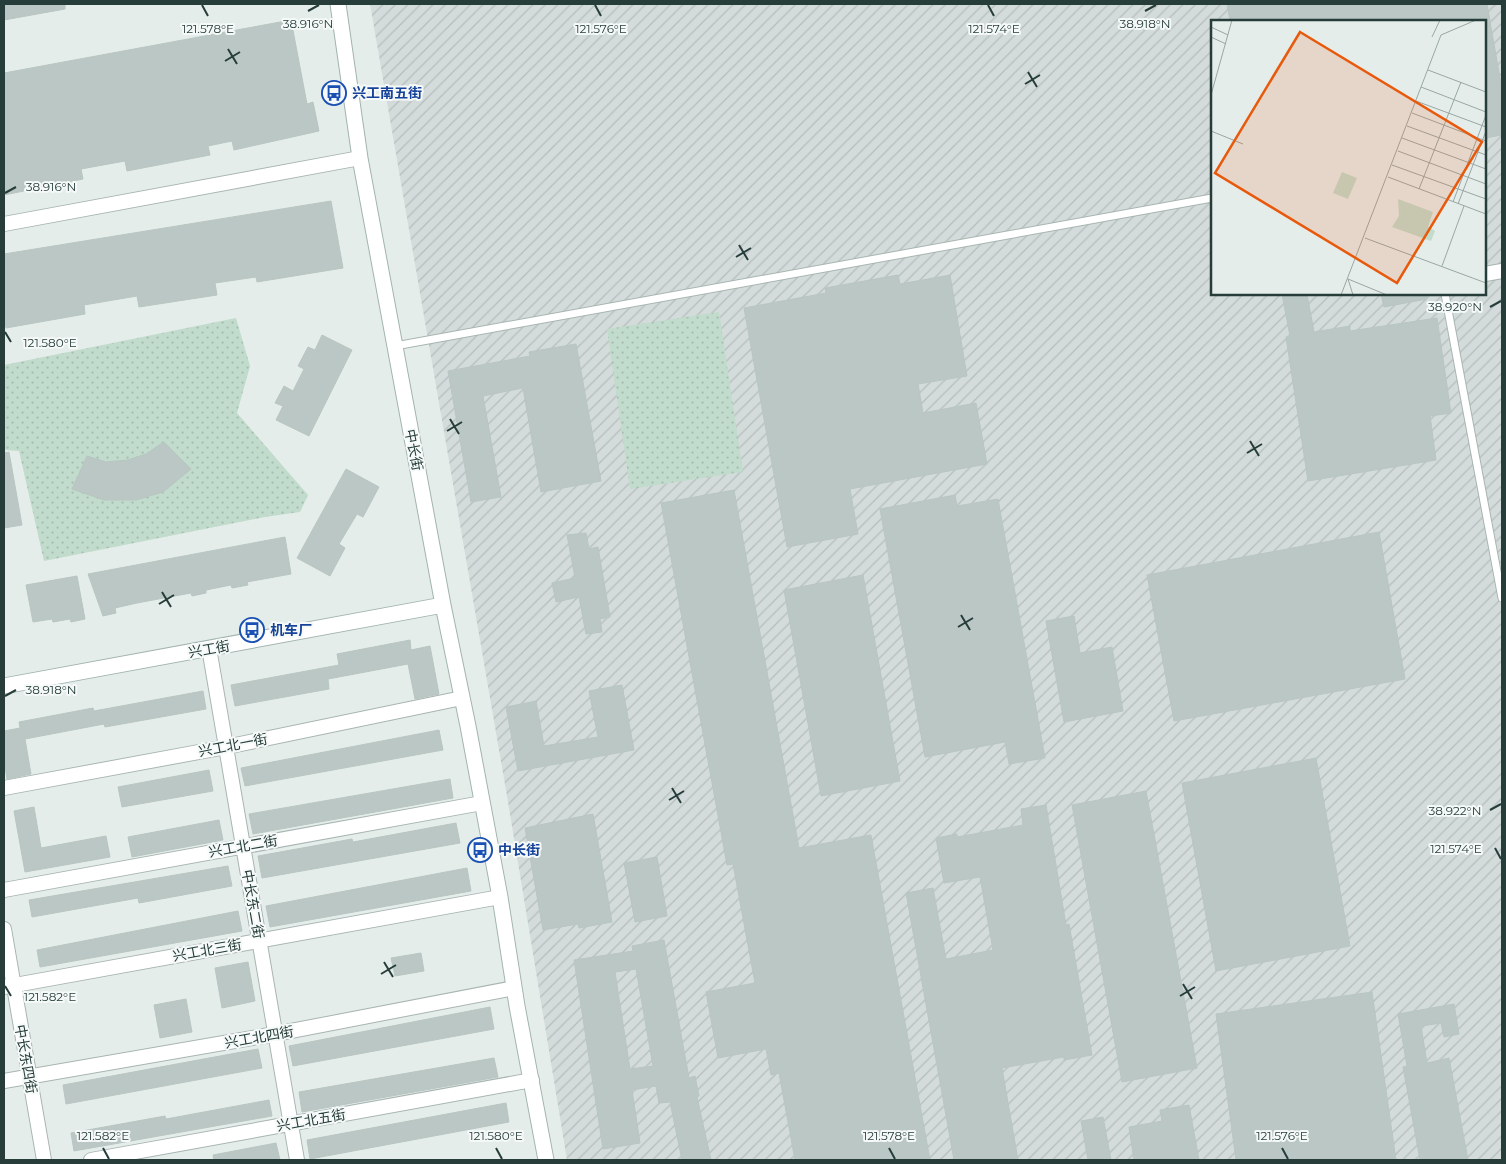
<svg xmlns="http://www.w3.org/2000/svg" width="1506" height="1164" font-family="Montserrat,'Noto Sans SC',sans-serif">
<defs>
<pattern id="industrial-furrows" width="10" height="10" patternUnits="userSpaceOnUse" patternTransform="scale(1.25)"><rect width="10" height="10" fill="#d3dcda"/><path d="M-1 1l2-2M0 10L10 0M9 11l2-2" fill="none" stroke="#b5bebc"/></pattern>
<pattern id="grass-dots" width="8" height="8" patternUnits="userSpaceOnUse" patternTransform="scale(1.25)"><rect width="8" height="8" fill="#c1dbcc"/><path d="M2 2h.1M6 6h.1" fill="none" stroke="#a6bdb0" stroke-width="1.8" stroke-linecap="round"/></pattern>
</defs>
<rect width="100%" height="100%" fill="#e5edea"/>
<path fill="url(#industrial-furrows)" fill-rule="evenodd" d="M370 4H1502V1160H567L508 802ZM1212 21H1485V294H1212Z"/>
<path fill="url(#grass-dots)" d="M719 312 743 472 630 489 607 329Z
M236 318 250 366 237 413 308 495 300 512 265 517 44 561 19 451 4 450V365Z"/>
<path fill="#bbc7c4" stroke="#b8c6c2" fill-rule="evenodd" d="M4 4H65V9L4 20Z
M1227 4H1487L1490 21H1230Z
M291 20 307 104 313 102 319 131 234 150 232 141 208 146 210 155 127 171 125 161 81 169 83 179 4 195V73Z
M1485 22H1490L1502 89V135L1485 138Z
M331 201 343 268 257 282 256 277 215 283 217 295 139 307 137 296 84 305 85 314 6 328 4 318V254Z
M898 275 900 284 950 275 967 376 918 384 923 413 976 403 987 464 850 489 858 534 787 547 744 308 826 293 825 288Z
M1282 294H1307L1314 332 1350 326V331L1437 318 1451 413 1430 416 1436 460 1308 481 1286 337 1290 336Z
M1381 294H1426L1427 299 1384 307Z
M322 335 352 350 309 436 276 420 283 406 275 403 284 386 293 391 304 369 298 366 308 347 315 350Z
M576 344 601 481 541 492 523 388 483 396 501 497 471 502 448 371 530 356 529 352Z
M164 442 191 469 163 492 136 500H104L72 489 87 456 106 462 128 460 146 454Z
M9 452 22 525 4 528V453Z
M346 469 379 487 363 517 357 514 339 544 345 548 330 576 297 558Z
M734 490 799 848 871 835 930 1160H795L779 1073 771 1075 766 1049 718 1058 706 992 755 983 733 864 727 865 661 503Z
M955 495 957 506 998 499 1045 758 1009 764 1005 742 925 757 880 509Z
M1379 532 1405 679 1174 721 1147 575Z
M586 533 589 549 598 547 610 617 600 619 602 632 586 634 579 597 556 602 552 583 575 578 567 535Z
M285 537 291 574 247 582 248 585 232 588 231 585 206 590V593L192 596 191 593 137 603 115 608 116 613 103 616 88 574Z
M863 575 900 781 821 796 784 590Z
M77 576 85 619 71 622 70 619 53 622 52 619 33 622 26 585Z
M1074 616 1080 653 1112 647 1123 711 1064 722 1046 621Z
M410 640 411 650 430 646 439 694 415 699 408 664 328 679 329 689 235 706 231 685 339 665 337 654Z
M622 685 634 750 518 771 506 707 536 701 544 746 598 737 589 691Z
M203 691 206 709 105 727 104 724 25 739 31 774 7 779 4 761V731L20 728 19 722 93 708 94 711Z
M439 730 443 750 245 786 241 768Z
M1316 758 1350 946 1216 971 1182 783Z
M209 770 213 791 122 807 118 787Z
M450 779 453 798 253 834 249 814Z
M1146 791 1197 1068 1122 1082 1072 805Z
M1046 805 1066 925 1069 924 1092 1055 1064 1060V1057L1002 1068 1018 1160H954L906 893 933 888 946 959 993 950 980 877 944 883 936 838 957 834V837L1023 825 1021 809Z
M34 807 41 848 106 836 110 857 25 872 14 811Z
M593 814 612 922 579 928 578 924 543 930 525 828Z
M219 820 223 840 132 857 128 837Z
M456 823 460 843 262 878 258 856 352 839 353 842Z
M657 857 667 916 635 922 624 863Z
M228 866 232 886 139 903 138 898 32 917 29 900Z
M467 868 471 891 270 927 266 906Z
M238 911 242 931 40 967 37 950Z
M664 940 689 1078 695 1076 699 1096 697 1097 711 1160H682L670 1102 659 1103 656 1086 632 1090 640 1143 603 1149 574 960 633 951 632 946ZM636 969 653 1066 630 1069 615 972Z
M421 953 424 971 395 976 391 958Z
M248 962 255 1001 222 1008 215 968Z
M1372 992 1396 1160H1236L1216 1014Z
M186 999 192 1032 160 1038 154 1005Z
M1454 1004 1459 1034 1444 1037 1441 1023 1421 1026 1427 1063 1449 1058 1468 1160H1420L1403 1067 1407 1066 1398 1014Z
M490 1007 494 1029 293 1066 289 1046Z
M258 1049 262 1068 66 1104 63 1085Z
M494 1058 498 1077 302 1112 299 1092Z
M269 1100 272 1116 74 1151 71 1133 165 1116 166 1119Z
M506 1103 509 1122 310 1159 307 1140Z
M1189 1105 1199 1160H1134L1129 1127 1162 1121 1160 1110Z
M1103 1117 1111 1160H1088L1081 1121Z
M276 1143 280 1160H214L213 1155Z"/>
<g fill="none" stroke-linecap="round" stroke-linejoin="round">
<defs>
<path id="lane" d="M1445 294 1502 598
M395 346 1212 198"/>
<path id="street" d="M4 224 360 158
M1485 274 1502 271
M209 648 297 1160
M4 788 226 747 462 698
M4 890 482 803
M4 929 44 1160
M4 987 500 897
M4 1081 275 1034 514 988
M91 1160 532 1080"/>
<path id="secondary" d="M338 4 360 158 443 605 468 726 500 897 517 1006 546 1160
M4 686 443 605"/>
</defs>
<use href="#lane" stroke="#a8b5b2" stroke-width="9"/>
<use href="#street" stroke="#a8b5b2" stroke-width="16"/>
<use href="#secondary" stroke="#a2b4b0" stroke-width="17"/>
<use href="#lane" stroke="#fff" stroke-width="7"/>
<use href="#street" stroke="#fff" stroke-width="14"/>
<use href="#secondary" stroke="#fff" stroke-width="15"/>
</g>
<path fill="none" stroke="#263d3a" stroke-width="2" d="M202 5 208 16M595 5 601 16M988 5 994 16M308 11 319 5M1145 11 1156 5M228 49 237 64M225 61 240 52M1028 72 1037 87M1025 84 1040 75M5 193 16 187M739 245 748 260M736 257 751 248M1490 307 1501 301M5 332 11 342M450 419 459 434M447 431 462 422M1250 441 1259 456M1247 453 1262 444M162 592 171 607M159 604 174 595M961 615 970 630M958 627 973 618M5 696 16 690M672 788 681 803M669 800 684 791M1490 810 1501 804M1495 848 1501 859M384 962 393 977M381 974 396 965M1183 984 1192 999M5 986 11 996M1180 996 1195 987M103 1148 109 1159M496 1148 502 1159M889 1148 895 1159M1282 1148 1288 1159"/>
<defs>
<symbol id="bus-ring" viewBox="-11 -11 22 22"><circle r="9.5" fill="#f5f9f8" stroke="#1a4fb4" stroke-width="1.5"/><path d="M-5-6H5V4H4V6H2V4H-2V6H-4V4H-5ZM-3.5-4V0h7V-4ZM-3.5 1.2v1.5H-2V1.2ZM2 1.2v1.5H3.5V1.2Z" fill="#1a4fb4"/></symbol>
</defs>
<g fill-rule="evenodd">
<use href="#bus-ring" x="320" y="79" width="28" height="28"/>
<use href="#bus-ring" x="238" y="616" width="28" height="28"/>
<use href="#bus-ring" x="466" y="836" width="28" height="28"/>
</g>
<g text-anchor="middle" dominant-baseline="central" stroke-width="4" stroke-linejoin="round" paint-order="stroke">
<g font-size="14" font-weight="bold" fill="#164399" stroke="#f5f9f8" text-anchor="start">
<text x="352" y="93">兴工南五街</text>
<text x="270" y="630">机车厂</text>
<text x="498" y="850">中长街</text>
</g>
<g font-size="14" fill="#263d3a" stroke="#f5f9f8">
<text transform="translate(414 450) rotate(79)">中长街</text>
<text transform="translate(209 649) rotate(-10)">兴工街</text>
<text transform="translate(233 745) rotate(-11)">兴工北一街</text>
<text transform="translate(243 846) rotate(-10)">兴工北二街</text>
<text transform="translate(253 904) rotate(80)">中长东二街</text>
<text transform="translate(207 950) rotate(-10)">兴工北三街</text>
<text transform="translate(259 1037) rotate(-10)">兴工北四街</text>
<text transform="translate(26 1059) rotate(80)">中长东四街</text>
<text transform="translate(311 1120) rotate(-10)">兴工北五街</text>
</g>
</g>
<g transform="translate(1211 20)">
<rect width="275" height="275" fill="#e5edea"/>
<path d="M131 152 146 158 137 179 122 173ZM187 179 222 192 217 207 224 211 220 221 181 207 188 196Z" fill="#c1dbcc"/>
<path fill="none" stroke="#99a7a4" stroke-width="1" d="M0 7 17 15M0 17 15 24M221 17 229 0M217 50 275 72M210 67 275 92M0 75 21 0M205 81 275 107M201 93 275 121M196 106 275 135M0 111 32 124M191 118 275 149M187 131 275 164M181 145 275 179M177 157 275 194M208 169 250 62M242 182 275 95M247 184 275 111M154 218 275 263M231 246 253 186M137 259 176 275M137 259 142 275M130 275 230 15 265 0"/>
<path fill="#e8590c" fill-opacity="0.15" stroke="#e8590c" stroke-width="2.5" d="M89 12 271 122 186 263 4 153Z"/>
<rect width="275" height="275" fill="none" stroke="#263d3a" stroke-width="2.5"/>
</g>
<g font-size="12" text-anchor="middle" fill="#263d3a" stroke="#f5f9f8" stroke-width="4" stroke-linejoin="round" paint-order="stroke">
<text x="308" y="28">38.916°N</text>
<text x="1145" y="28">38.918°N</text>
<text x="208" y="33">121.578°E</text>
<text x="601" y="33">121.576°E</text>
<text x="994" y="33">121.574°E</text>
<text x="51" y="191">38.916°N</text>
<text x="1455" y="311">38.920°N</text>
<text x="50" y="347">121.580°E</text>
<text x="51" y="694">38.918°N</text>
<text x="1455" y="815">38.922°N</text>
<text x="1456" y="853">121.574°E</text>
<text x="50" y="1001">121.582°E</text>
<text x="103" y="1140">121.582°E</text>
<text x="496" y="1140">121.580°E</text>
<text x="889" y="1140">121.578°E</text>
<text x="1282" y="1140">121.576°E</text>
</g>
<rect width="1506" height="1164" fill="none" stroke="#263d3a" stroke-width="10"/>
</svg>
